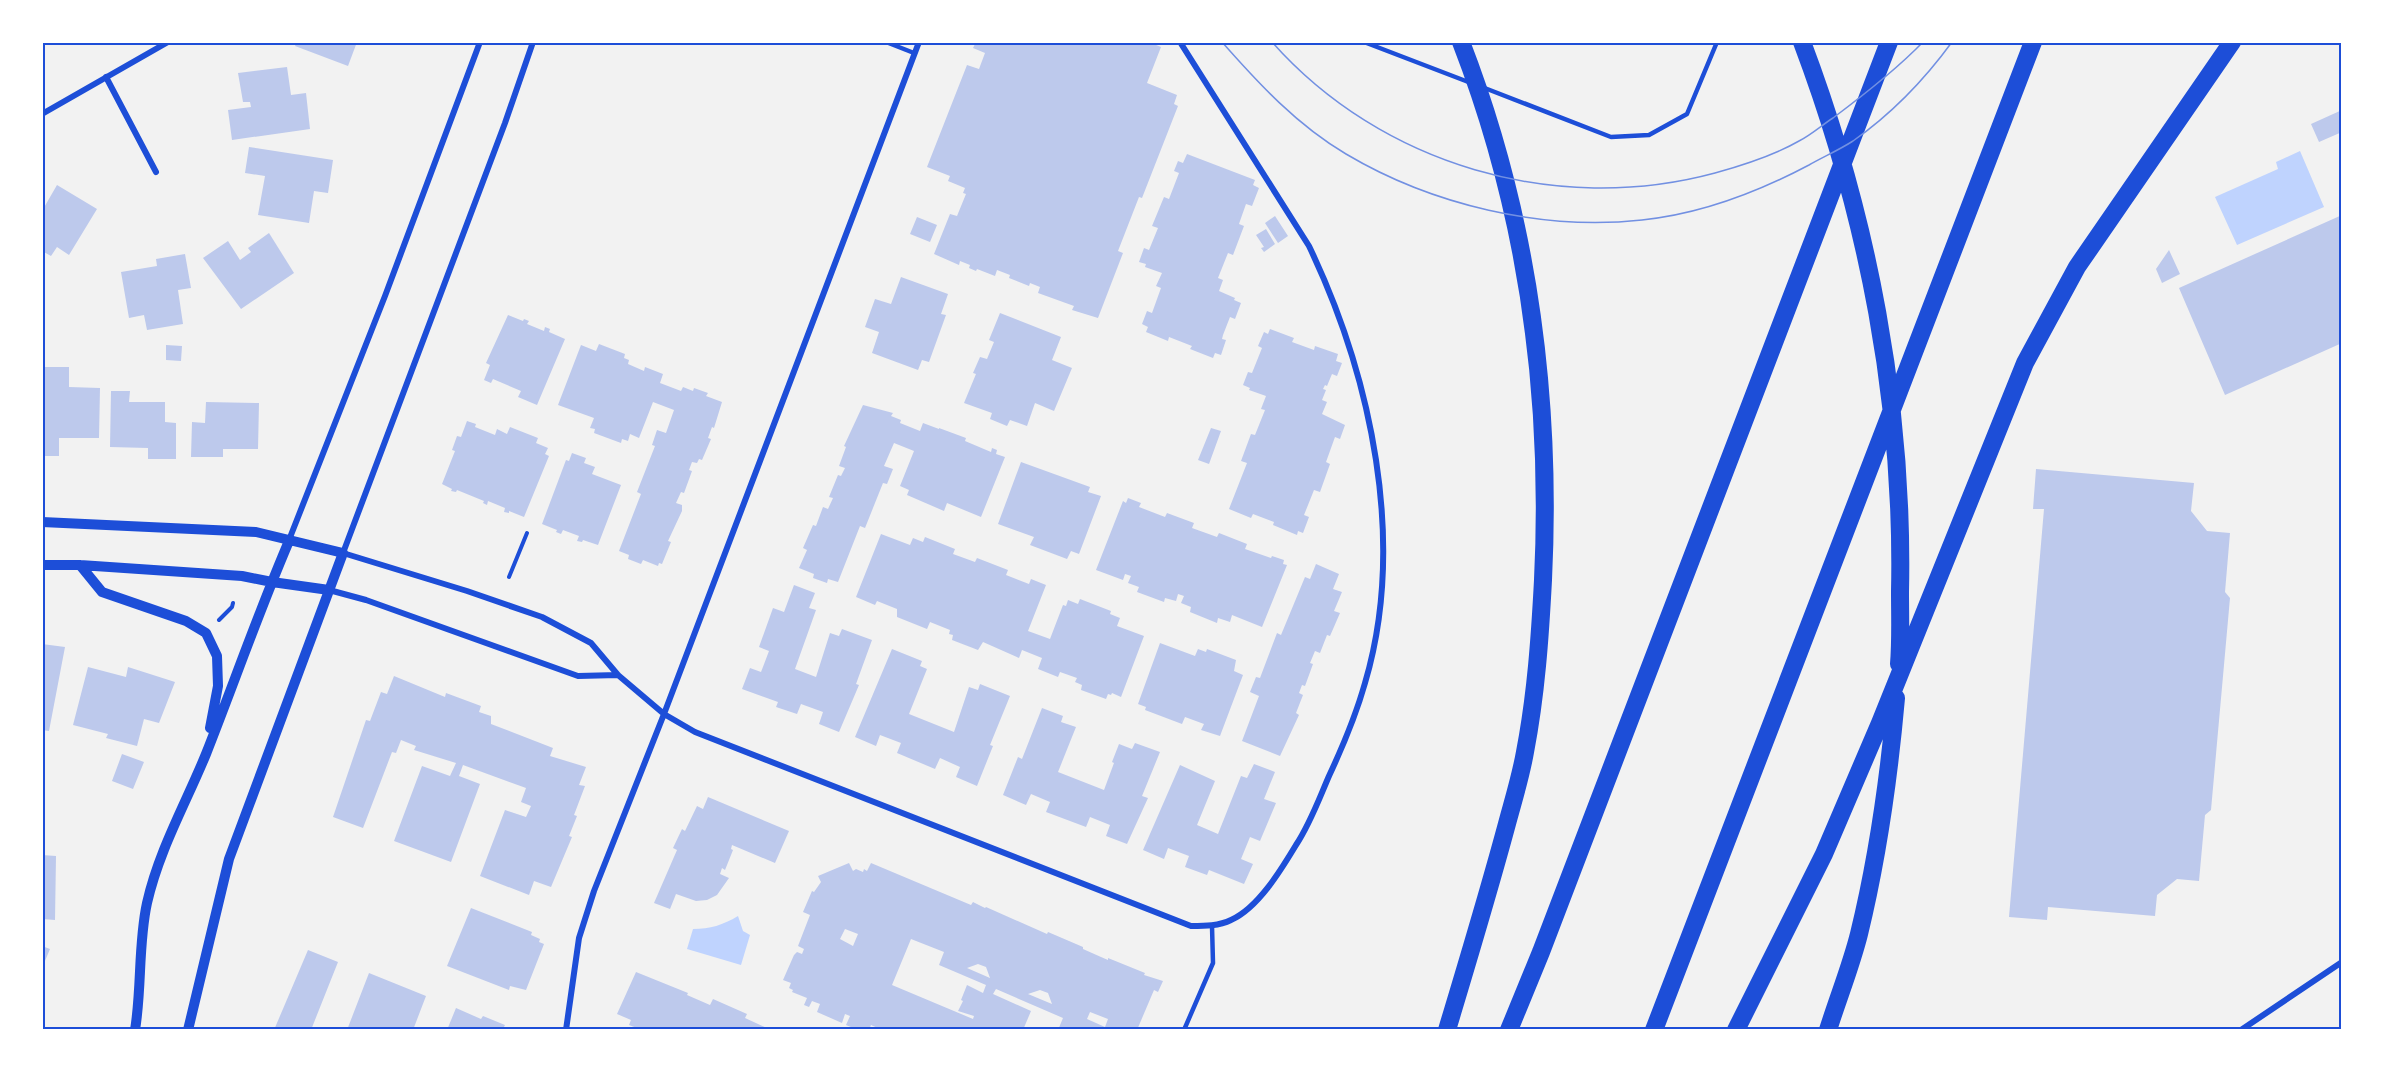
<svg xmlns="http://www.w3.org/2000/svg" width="2384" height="1072" font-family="Arial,sans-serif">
<rect width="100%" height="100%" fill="#f2f2f2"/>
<path fill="#bfd3fe" d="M2300 151 2324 207 2237 245 2215 197 2278 169 2276 162Z
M738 916 743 931 750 935 741 965 687 949 693 929C710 929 723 925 738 916Z"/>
<path fill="#bdc9ec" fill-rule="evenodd" d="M297 42H357L348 66 295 46Z
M976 42H1149L1161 47 1147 83 1177 95 1174 104 1178 106 1142 198 1139 197 1118 251 1123 253 1098 318 1072 310 1074 306 1038 293 1040 287 1030 283 1029 286 1009 278 1010 275 997 270 995 276 977 269 976 271 969 268 970 265 960 261 959 265 934 254 950 214 957 216 966 194 963 193 965 188 948 181 950 176 927 167 967 65 979 69 985 53 973 48Z
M287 67 291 95 306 93 310 129 232 140 228 110 251 107 250 102H243L238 73Z
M2342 110V132L2319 142 2311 124Z
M249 147 333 160 328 193 314 191 309 223 258 215 265 176 245 173Z
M1187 154 1255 180 1253 185 1259 188 1252 206 1246 204 1240 221 1239 224 1244 226 1233 255 1228 253 1218 278 1223 280 1219 291 1235 298 1234 300 1241 303 1235 319 1230 317 1223 335 1222 339 1226 340 1221 355 1215 353 1213 358 1190 349 1192 346 1169 337 1168 341 1146 332 1148 327 1142 324 1147 311 1152 313 1161 288 1156 286 1162 273 1145 267 1146 264 1139 262 1144 248 1149 250 1158 228 1152 226 1164 197 1169 199 1179 173 1174 171 1178 161 1183 163Z
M57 185 97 209 69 255 57 247 51 256 42 251V211Z
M2342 215V343L2225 395 2179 288Z
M1275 216 1288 236 1278 243 1265 223Z
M917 217 937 225 930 242 910 234Z
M1266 229 1275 244 1264 252 1261 248 1264 247 1256 235Z
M269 233 294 273 241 309 203 258 228 241 240 260 251 252 248 248Z
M2169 250 2180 274 2162 283 2156 269Z
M185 254 191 288 178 290 183 324 147 330 144 315 129 318 121 272 157 266 156 259Z
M901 277 948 294 941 314 946 315 929 362 922 360 918 370 872 353 879 332 865 327 875 299 891 304Z
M1000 313 1061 337 1052 360 1072 368 1054 411 1035 403 1027 426 1010 420 1007 426 990 419 992 413 964 403 976 374 973 373 980 357 987 359 994 342 989 340Z
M508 315 523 321 524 319 529 321 527 324 544 331 545 327 550 329 549 332 565 339 537 405 518 397 521 391 493 379 491 383 484 380 490 365 486 363Z
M1270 329 1294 338 1292 342 1314 350 1315 346 1338 354 1336 361 1342 363 1337 376 1332 374 1327 386 1325 385 1323 389 1326 390 1322 400 1327 402 1322 414 1345 425 1340 439 1335 437 1326 462 1330 464 1320 492 1314 490 1304 515 1309 517 1303 533 1298 531 1297 535 1273 525 1274 522 1253 514 1251 518 1229 509 1247 463 1241 461 1251 434 1255 435 1265 410 1261 409 1266 396 1249 390 1250 388 1243 385 1248 372 1252 373 1262 348 1258 346 1264 332 1268 334Z
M599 344 625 354 624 358 629 360 628 364 644 371 645 367 663 374 660 383 681 391 683 387 693 391 694 388 708 393 706 396 722 402 714 428 712 427 708 438 711 439 702 460 699 459 697 463 692 462 689 470 692 471 684 493 681 492 676 503 682 505V511L668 541 671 542 662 564 659 563 658 566 643 560 641 564 628 559 629 555 619 551 641 494 637 492 655 446 652 445 657 430 666 433 674 410 653 402 639 438 630 434 628 441 622 439 621 443 594 433 595 429 590 428 594 418 558 405 581 345 596 351Z
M166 345 182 346 181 361 166 360Z
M42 367H69V387L100 388 99 438H59V456H42Z
M111 391H130L129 402H165V422L176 423V459H148V448L110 447Z
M206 402 259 403 258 449H223V457H191L192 422 205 423Z
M863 405 893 413 891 416 901 420 900 423 920 431 923 423 939 429V428L966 438 965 441 991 452 992 448 997 450 996 454 1005 457 981 517 947 503 944 511 907 495 909 490 900 486 914 451 894 443 884 466 893 469 887 484 883 483 865 528 860 526 838 582 828 579 827 583 813 578 814 574 799 568 807 550 803 548 813 525 816 526 823 507 828 509 833 498 829 497 838 475 841 476 845 468 839 466 846 447 844 446Z
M467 421 476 424 475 427 495 435 497 429 507 434 510 427 538 438 536 443 548 448 545 454 549 456 524 517 509 511V513L504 512 505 508 488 501 487 505 483 503 484 501 457 490 456 492 451 491 452 489 442 484 455 451 452 450 457 436 461 437Z
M1211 428 1221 431 1209 464 1198 460Z
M572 453 586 458 584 463 595 467 592 474 621 485 598 545 583 540 582 542 577 541 579 536 563 530 561 534 556 532 557 530 542 524 566 460 569 461Z
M1021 462 1090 487 1088 492 1101 496 1079 554 1071 551 1067 559 1030 545 1034 537 998 524Z
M2036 469 2194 483 2191 511 2207 531 2230 533 2225 592 2230 598 2211 810 2205 815 2199 881 2177 879 2157 895 2155 916 2048 907 2047 920 2009 917 2044 509H2033Z
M1128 498 1141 503 1139 507 1165 517 1167 513 1194 523 1192 528 1217 537 1219 533 1247 544 1245 549 1271 558 1272 556 1284 560 1283 564 1287 565 1262 627 1232 615 1230 622 1218 618 1217 623 1190 612 1191 607 1181 603 1184 596 1178 594 1176 601 1165 598 1164 602 1137 592 1139 587 1128 583 1131 576 1125 574 1123 580 1096 570 1123 501 1126 503Z
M881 534 910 545 913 538 923 542 925 537 955 549 953 554 975 562 977 558 1008 570 1006 575 1029 584 1031 579 1046 585 1028 631 1050 639 1063 605 1066 606 1068 600 1078 604 1080 599 1111 611 1110 614 1120 618 1117 626 1144 636 1121 697 1112 693 1111 695 1108 694 1106 699 1081 690 1082 685 1075 682 1077 678 1060 672 1058 677 1038 669 1042 658 1022 650 1019 658 983 642 978 650 952 640 953 635 949 634 950 630 930 622 927 629 897 617V609L877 601 875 605 856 597Z
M1316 564 1339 574 1333 589 1342 592 1334 611 1340 613 1330 636 1327 635 1320 653 1315 651 1310 663 1313 664 1305 686 1302 685 1299 693 1303 695 1296 713 1299 715 1280 756 1242 741 1259 696 1250 692 1256 677 1260 678 1277 633 1281 635 1305 577 1310 579Z
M794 585 815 593 809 608 816 610 795 669 816 677 830 633 839 636 842 629 872 640 856 684 859 685 839 732 819 724 823 712 801 704 797 714 776 707 778 702 742 689 750 668 761 672 769 651 759 647 773 608 784 612Z
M1160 643 1195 656 1198 649 1206 652 1207 649 1236 660 1234 671 1243 675 1220 736 1201 730 1204 724 1185 717 1182 724 1145 710 1146 707 1138 704Z
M42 644 65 647 49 731 42 730Z
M892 649 922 661 920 666 927 669 909 714 954 732 969 687 978 690 980 684 1010 696 990 745 993 746 977 786 956 777 960 767 940 758 935 769 897 753 901 743 880 735 876 746 855 737Z
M88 667 126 677 128 667 175 682 159 723 144 719 137 746 106 738 108 734 73 725Z
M394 676 445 697 446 693 481 706 479 712 491 716V724L553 748 550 756 586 767 579 785 585 786 574 815 577 816 569 836 572 837 551 887 534 881 529 895 480 876 505 810 526 817 531 806 521 802 526 788 463 765 459 776 480 784 451 862 394 841 422 766 450 776 456 763 414 750 416 746 401 740 396 753 392 752 363 828 333 817 366 720 370 721 381 692 387 694Z
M1042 708 1063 716 1061 722 1076 727 1058 772 1104 790 1114 763 1112 762 1119 744 1132 749 1135 743 1160 752 1142 796 1148 798 1127 844 1106 836 1110 825 1090 817 1086 827 1046 812 1050 802 1031 794 1026 805 1003 795 1018 757 1022 759Z
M122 754 144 762 133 789 112 781Z
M1254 764 1275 772 1264 799 1276 803 1260 841 1250 837 1241 859 1253 864 1244 884 1209 870 1207 875 1185 867 1189 856 1168 848 1164 859 1143 850 1180 765 1215 781 1197 825 1218 834 1241 776 1247 778Z
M708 797 789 831 775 863 732 845 731 849 733 850 725 870 722 868 720 874 729 878 717 895 707 900 696 901 676 894 670 909 654 903 677 850 673 848 682 829 685 831 697 806 703 809Z
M42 855 56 856 55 920 42 919Z
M849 863 853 871 856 869 863 872 864 869 867 871 871 863 971 905 973 902 985 908 986 907 1047 934 1048 932 1083 947V949L1101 957 1108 960V958L1145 973 1144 975 1163 981 1158 992 1154 990 1137 1030H1058L1063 1018 996 989 993 994 1031 1011 1023 1030H882L871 1025 869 1030H858L846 1025 850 1016 845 1014 842 1023 817 1012 820 1004 812 1001 809 1007 804 1005 807 998 792 992 793 990 789 988 791 983 783 980 794 955 797 952 802 954 804 949 798 946 810 915 803 912 812 891 814 892 821 882 818 876ZM845 929 858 934 853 946 840 939ZM911 939 944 952 939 965 986 985 983 993 967 985 961 1000 963 1001 958 1011 974 1016 973 1019 892 985ZM978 964 986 967 990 978 967 968ZM1040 990 1048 993 1052 1004 1028 994ZM1090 1012 1108 1019 1105 1027 1087 1019Z
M471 908 532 932 531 935 540 939 539 942 544 944 526 990 510 986 509 990 447 966Z
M42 946 50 949 42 968Z
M308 950 338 962 311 1030H274Z
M636 972 688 993 687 995 710 1005 713 999 747 1014 745 1018 771 1030H642L629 1025 631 1020 617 1014Z
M369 973 426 996 413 1030H347Z
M456 1008 481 1019 483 1016 505 1025 504 1027 510 1030H447Z"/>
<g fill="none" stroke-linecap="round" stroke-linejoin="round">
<path stroke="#1d4ed8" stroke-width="4" d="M509 577 527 533
M219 620 232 607 233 603"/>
<path stroke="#1d4ed8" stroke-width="4.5" d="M886 42 914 53
M1364 42 1471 83
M1482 87 1611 137 1649 135 1687 114 1717 42
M1184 1030 1213 963 1212 926"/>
<path stroke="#1d4ed8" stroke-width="6" d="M533 42 505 123 343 553 467 591 542 617 591 643 618 675 664 714 695 732 1191 926C1205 926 1219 926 1231 920 1258 908 1281 870 1296 845 1310 824 1319 799 1329 776 1343 746 1356 715 1365 683 1407 541 1371 376 1309 246L1180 42
M106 77 156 172
M42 114 168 42
M289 540 385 296 480 42
M329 590 366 600 578 676 618 675
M566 1030 579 938 594 891 664 714 919 42
M2241 1030 2342 962"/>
<path stroke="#1d4ed8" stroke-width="10" d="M42 522 256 532 343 553 229 859 188 1030
M42 565H80L242 576 272 582 329 590
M80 565 102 592 186 621 206 633 217 656 218 686 210 728
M135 1030C142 988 138 944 147 903 159 850 186 803 206 754 234 683 259 611 289 541"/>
<path stroke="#1d4ed8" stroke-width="18" d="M1802 42C1868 217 1904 405 1900 592 1900 616 1901 640 1899 664
M1447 1030C1468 960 1489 891 1508 820 1514 798 1521 775 1525 752 1536 695 1540 637 1543 580 1552 395 1528 215 1461 42
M1509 1030 1541 952 1889 42
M1654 1030 2033 42
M1736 1030 1824 854 1880 723 2025 363 2077 267 2232 42
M1828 1030C1838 998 1851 966 1859 934 1878 856 1889 777 1896 698"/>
<path stroke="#7290e2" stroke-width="1.5" d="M1222 42C1259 84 1297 125 1346 154 1432 205 1542 231 1642 220 1701 214 1758 192 1809 165 1823 157 1839 150 1853 141 1890 115 1925 79 1952 42
M1272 42C1381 165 1556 216 1715 173 1744 165 1773 156 1799 141 1811 135 1822 125 1833 118 1865 94 1896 70 1923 42"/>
</g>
<rect width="2384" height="1072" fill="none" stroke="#ffffff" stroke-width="87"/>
<rect x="44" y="44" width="2296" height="984" fill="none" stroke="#1d4ed8" stroke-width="2"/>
</svg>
